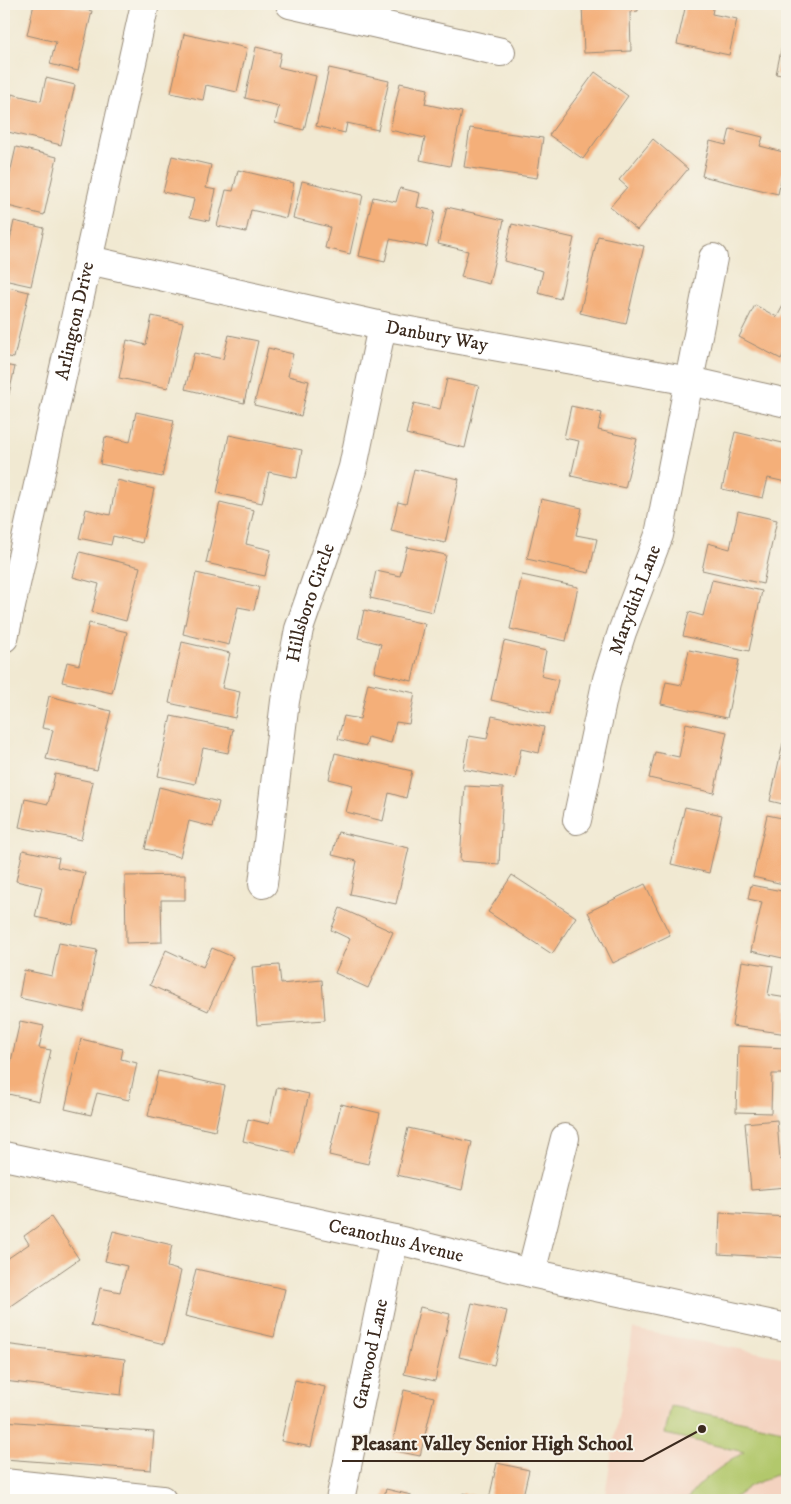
<svg xmlns="http://www.w3.org/2000/svg" width="791" height="1504" font-family="'IM FELL DW Pica',serif">
<rect width="100%" height="100%" fill="#f7f3e8"/>
<filter id="ink" filterUnits="userSpaceOnUse"><feTurbulence type="fractalNoise" baseFrequency=".02" numOctaves="2"/><feDisplacementMap in="SourceGraphic" scale="10" xChannelSelector="R" yChannelSelector="G"/><feConvolveMatrix kernelMatrix="1 2 1 2 8 2 1 2 1" color-interpolation-filters="sRGB"/></filter>
<filter id="wash" filterUnits="userSpaceOnUse"><feTurbulence type="fractalNoise" baseFrequency=".0096" numOctaves="4" result="noise"/><feDisplacementMap in="SourceGraphic" scale="20" xChannelSelector="R" yChannelSelector="G"/><feGaussianBlur stdDeviation="1.12" result="paint"/><feColorMatrix in="noise" values="0 0 0 0 0 0 0 0 0 0 0 0 0 0 0 0 0 1.4 0 .05"/><feComposite in="paint" operator="in"/></filter>
<g filter="url(#wash)">
<rect width="100%" height="100%" fill="#f1e9d2"/>
<path fill="#f4d3c0" d="M633 1329 787 1358V1500H604Z"/>
<path fill="#b2c86c" stroke="#767945" d="M671 1406 787 1431V1473L775 1475 750 1486 731 1500H687C700 1479 724 1465 744 1452L665 1434Z"/>
<g id="blocks">
<path fill="#f4af79" d="M34 4H61L92 11 78 71 50 64 56 42 27 35Z
M582 4H638V11L630 12 631 51 584 53Z
M686 4H714L712 14 737 19 729 55 677 44Z
M786 27H787V76L776 74Z
M184 34 247 48 237 92 206 85 203 100 171 93Z
M256 47 281 53 278 67 316 76 304 130 275 123 279 106 245 98Z
M329 68 389 81 378 130 347 123 345 133 316 126Z
M595 72 628 96 583 159 549 135Z
M46 78 75 85 61 145 4 131 12 94 41 101Z
M400 83 428 89 425 104 462 112 450 166 420 160 425 138 390 130Z
M470 128 543 138 537 178 464 167Z
M730 129 763 137 760 146 787 153 778 194 702 176 710 141 726 145Z
M653 139 688 169 637 230 610 207 627 187 619 180Z
M16 147 57 157 44 215 4 205V200Z
M172 156 211 165 206 188 216 190 209 221 190 217 194 199 163 192Z
M238 170 294 183 286 218 251 210 246 232 217 226 226 190 233 191Z
M302 181 363 195 350 254 325 248 330 227 293 218Z
M400 188 420 193 417 207 435 211 427 247 390 239 385 262 359 256 373 197 396 202Z
M447 207 504 220 489 284 461 277 468 251 438 244Z
M14 221 44 228 31 286 4 280V243L9 244Z
M512 224 574 238 560 299 538 293 543 271 504 261Z
M598 236 644 246 626 324 580 313Z
M4 286 29 292 14 358 4 356Z
M787 298V347L781 359 739 337 755 305 777 317Z
M152 316 183 323 168 388 119 378 127 340 146 345Z
M229 335 258 341 244 403 185 389 194 353 223 359Z
M268 348 293 354 288 376 309 381 301 416 254 405Z
M4 365 15 367 5 411H4Z
M447 379 479 386 465 448 406 434 414 403 440 409Z
M571 406 602 413 598 430 637 439 625 488 571 476 579 441 564 438Z
M136 412 174 420 162 477 100 464 105 437 130 442Z
M735 432 787 444 786 482 768 478 763 498 722 489Z
M229 435 302 450 297 478 269 472 262 503 217 493Z
M414 469 459 479 445 543 391 531 398 502 406 504Z
M117 480 154 489 142 543 113 536 111 545 79 538 86 509 110 515Z
M541 499 582 508 576 535 597 539 589 573 527 559Z
M220 502 254 510 246 544 271 550 265 576 206 563Z
M738 511 777 520 763 584 702 570 708 543 730 549Z
M407 547 446 555 433 612 370 598 376 571 400 576Z
M80 552 140 567 126 621 92 612 99 584 73 577Z
M196 573 259 587 254 610 238 607 229 645 183 634Z
M522 575 578 587 566 641 510 629Z
M712 580 762 591 749 651 683 636 689 612 703 616Z
M364 610 425 624 412 681 374 672 381 644 358 638Z
M89 623 127 632 112 693 62 682 67 662 79 665Z
M504 641 546 651 541 676 558 680 550 714 491 700Z
M182 642 230 653 222 688 240 692 235 718 169 703Z
M689 650 739 660 727 718 661 704 666 682 682 685Z
M368 683 415 693 409 724 396 722 391 743 368 737 366 746 338 739 344 716 360 719Z
M49 696 111 711 97 770 46 759 53 730 42 728Z
M171 716 233 729 228 753 203 748 195 784 158 776Z
M492 716 544 727 539 753 521 749 515 779 463 769 469 736 487 739Z
M686 723 727 732 714 793 649 778 655 752 679 757Z
M783 743 787 744V805L770 801Z
M335 753 412 771 406 798 389 793 383 821 346 812 353 785 329 779Z
M55 774 93 782 81 840 19 827 25 799 48 804Z
M465 786 503 788 499 864 460 861Z
M159 787 219 802 213 827 189 821 180 857 145 849Z
M685 807 722 815 709 873 671 864Z
M767 815 787 819V885L753 877Z
M338 832 409 848 396 904 350 894 357 861 332 855Z
M23 850 59 858 57 867 85 873 73 925 35 917 42 887 16 881Z
M185 875V900H161L162 942 126 943 125 876Z
M512 875 576 917 552 954 488 912Z
M645 884 670 935 613 963 588 912Z
M751 885 787 892V959L751 951 762 902 748 899Z
M340 908 393 932 368 988 335 973 350 939 331 930Z
M59 943 97 950 84 1012 19 998 24 970 52 976Z
M212 948 233 957 208 1011 150 985 166 950 203 967Z
M742 961 773 966 768 995 787 998V1034L732 1026Z
M279 965 281 984 322 980 325 1020 257 1025 252 967Z
M20 1021 44 1026 39 1048 51 1050 39 1101 4 1093Z
M81 1039 123 1049 121 1059 137 1063 129 1100 97 1093 91 1115 65 1109Z
M738 1046 787 1048V1074H772L771 1113 736 1112Z
M158 1071 225 1086 215 1131 148 1116Z
M277 1087 309 1094 295 1153 243 1141 248 1119 269 1124Z
M341 1104 380 1113 368 1164 329 1155Z
M777 1120 780 1160 787 1159V1187L751 1190 745 1123Z
M408 1128 472 1142 462 1190 397 1175Z
M720 1213 787 1217V1258L718 1254Z
M51 1217 79 1259 4 1311V1261L29 1244 24 1236Z
M113 1231 172 1245 167 1267 181 1271 164 1344 91 1326 100 1288 120 1292 127 1266 105 1261Z
M196 1269 285 1289 274 1337 185 1316Z
M472 1303 507 1311 494 1365 459 1357Z
M420 1307 450 1314 435 1381 404 1374Z
M4 1344 125 1359 121 1395 4 1381Z
M295 1380 325 1387 311 1447 281 1441Z
M404 1390 434 1397 420 1456 391 1450Z
M4 1421 154 1432 151 1470 4 1459Z
M497 1463 529 1470 522 1500H461L463 1493 489 1499Z
M386 1489 411 1495 410 1500H383Z"/>
</g>
</g>
<g filter="url(#ink)">
<use href="#blocks" fill-opacity="0" stroke="#968a78" stroke-width="1"/>
<g fill="none" stroke-linecap="round" stroke-linejoin="round">
<defs>
<g id="minor">
<path d="M290 4 501 52"/>
<path id="s1" d="M89 260 382 326 690 381 787 403"/>
<path id="s2" d="M4 638 145 4"/>
<path id="s3" d="M577 820 607 679 622 632 659 535 713 258"/>
<path id="s4" d="M263 884 285 701 299 629 336 523 353 467 382 326"/>
<path id="s5" d="M4 1156 394 1239 531 1273 787 1328"/>
<path d="M531 1273 565 1138"/>
<path d="M4 1483 162 1500"/>
<path id="s6" d="M340 1500 394 1239"/>
</g>
</defs>
<use href="#minor" stroke="#968a78" stroke-width="30"/>
<use href="#minor" stroke="#fff" stroke-width="28"/>
</g>
</g>
<g text-anchor="middle" dominant-baseline="central" stroke-width="4" stroke-linejoin="round" paint-order="stroke">
<g font-size="19" fill="#3b2a1e" stroke="#f7f3e8">
<text stroke="none"><textPath href="#s2" startOffset="325">Arlington Drive</textPath></text>
<text stroke="none"><textPath href="#s1" startOffset="356">Danbury Way</textPath></text>
<text stroke="none"><textPath href="#s3" startOffset="228">Marydith Lane</textPath></text>
<text stroke="none"><textPath href="#s4" startOffset="286">Hillsboro Circle</textPath></text>
<text stroke="none"><textPath href="#s5" startOffset="401">Ceanothus Avenue</textPath></text>
<text stroke="none"><textPath href="#s6" startOffset="149">Garwood Lane</textPath></text>
</g>
</g>
<path fill="none" stroke="#3b2a1e" stroke-width="2" d="M702 1429L643 1461H342"/>
<circle fill="#3b2a1e" stroke="#f7f3e8" stroke-width="2" cx="702" cy="1429" r="5"/>
<g font-size="20" text-anchor="middle" font-weight="bold" fill="#3b2a1e" stroke="#f7f3e8" stroke-width="4" stroke-linejoin="round" paint-order="stroke">
<text x="492" y="1450">Pleasant Valley Senior High School</text>
</g>
<rect width="791" height="1504" fill="none" stroke="#f7f3e8" stroke-width="20"/>
</svg>
